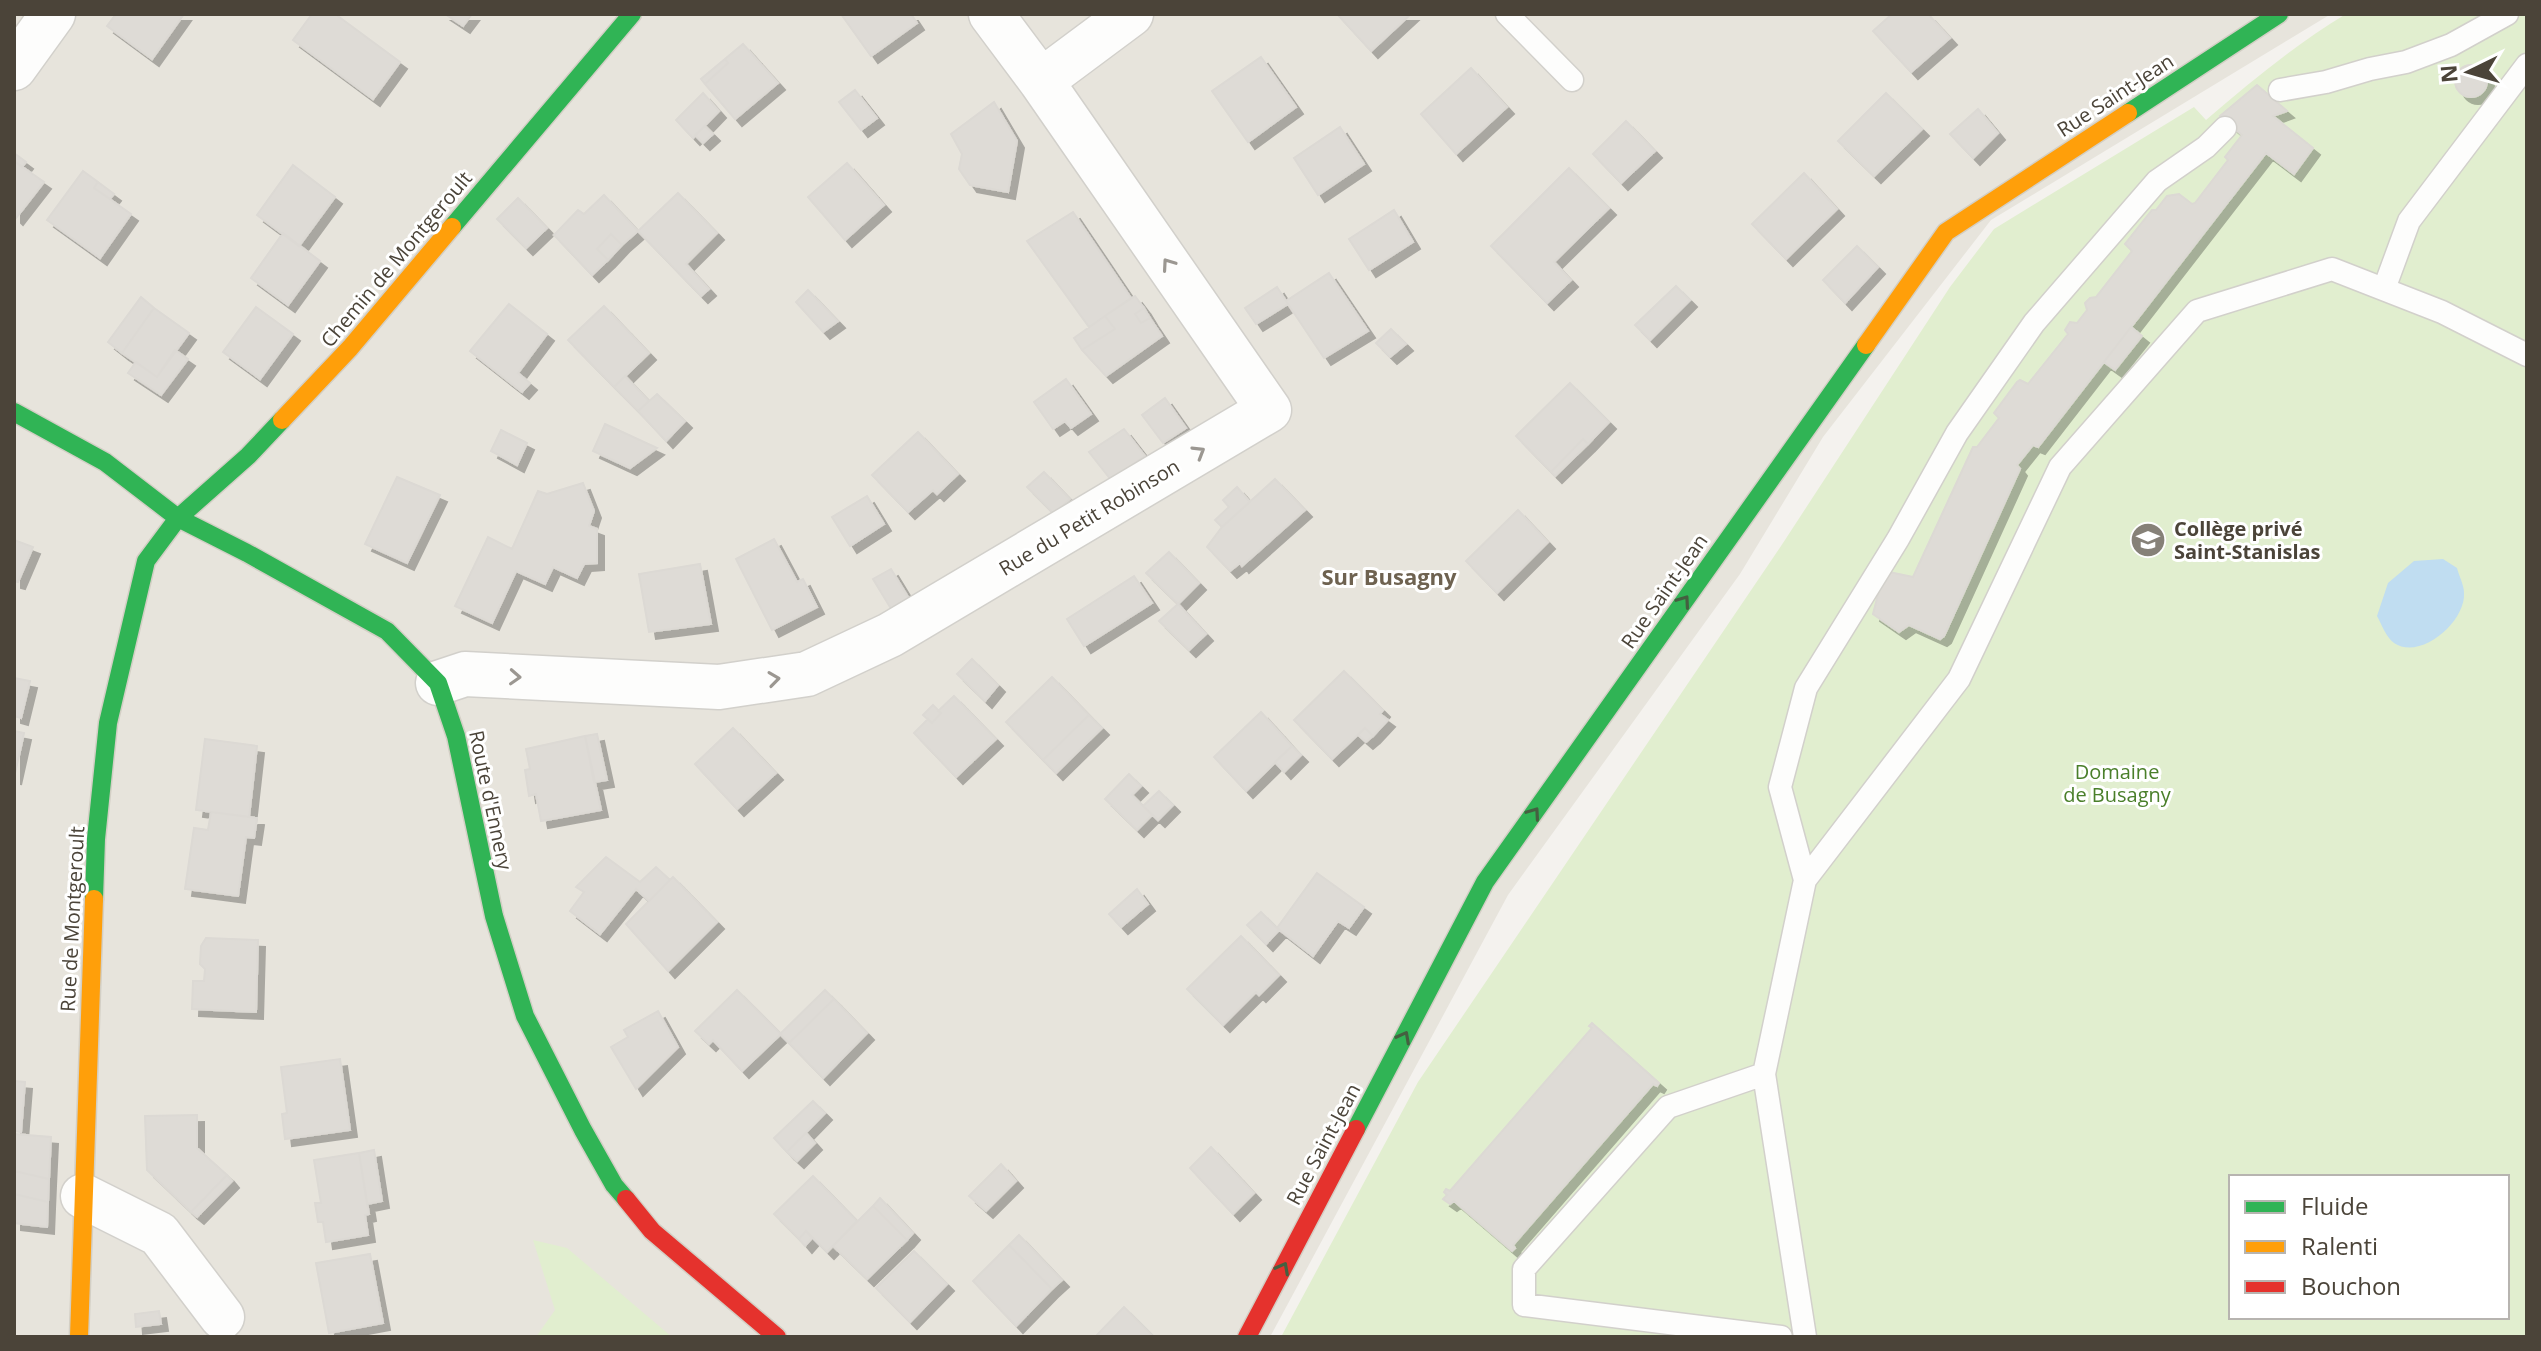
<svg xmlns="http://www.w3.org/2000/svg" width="2541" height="1351" font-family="'Open Sans',sans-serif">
<defs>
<filter id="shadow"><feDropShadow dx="7" dy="7" stdDeviation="0" flood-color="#0004"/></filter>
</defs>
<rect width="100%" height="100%" fill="#f4f2ee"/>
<path fill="#e7e4dc" d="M14 14H2331L1991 220 1823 437 1740 574 1508 895 1270 1337H14Z"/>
<path fill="#e1eecf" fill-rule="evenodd" d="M2346 14H2527V1337H1281L1418 1082 1783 543 1950 287 1994 229 2194 107 2206 120C2250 82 2296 44 2346 14ZM2231 1177H2507V1317H2231Z
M533 1240 567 1248 672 1337H536L555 1310Z"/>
<path fill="#c0ddf1" d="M2443 559 2457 568C2459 576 2464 585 2464 593 2466 621 2421 661 2394 643 2386 637 2382 625 2377 616L2388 583 2414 561Z"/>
<path fill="#dedbd6" stroke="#dcd9d4" stroke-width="2" filter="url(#shadow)" d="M116 14H184L152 59 107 26Z
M312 14H335L400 62 373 99 293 40Z
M445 14H472L463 26Z
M841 14H911L917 23 871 56Z
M1337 14H1411L1371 51Z
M1892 14H1928L1950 38 1911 72 1873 31Z
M743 44 778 83 735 119 705 84 728 63 725 59Z
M1261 57 1296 107 1248 142 1212 91Z
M725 59 728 63 705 84 701 79Z
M2455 81a16 16 0 1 1 32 0a16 16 0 1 1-32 0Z
M1471 68 1507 107 1456 154 1421 114Z
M2257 85 2287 111 2273 116 2313 148 2294 174 2266 153 2038 447 2033 445 2017 465 2020 469 1944 636 1940 639 1909 625 1899 632 1873 614 1884 571 1913 577 1973 447H1977L1999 418 1994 413 2017 382 2020 380 2028 384 2068 334 2065 330 2070 322 2077 323 2087 310 2085 303 2090 298 2096 297 2132 251 2125 244 2152 210H2156L2167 196 2179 194 2192 204 2195 203 2228 160 2225 157 2242 135 2220 116Z
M855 90 877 118 861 130 839 102Z
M703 93 719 111 693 138 676 120Z
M1886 93 1922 129 1874 176 1838 141Z
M994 102 1017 141 1008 192 970 185 959 169 962 154 951 134Z
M1978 109 1998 133 1973 158 1950 134Z
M1626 121 1655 151 1621 183 1593 154Z
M705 126 713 134 703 143 695 135Z
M1340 127 1364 164 1318 195 1294 158Z
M14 153 26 162 22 167 14 161Z
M14 161 44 182 16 218 14 216Z
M847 163 884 205 845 240 808 197Z
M293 165 335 197 299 246 257 215Z
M1569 168 1609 208 1554 262 1571 280 1547 303 1491 246Z
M83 171 98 182 94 188 131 214 100 258 47 220Z
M1804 173 1837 209 1786 259 1752 224Z
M98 182 114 194 110 199 94 188Z
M678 193 717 233 686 264 709 289 701 296 638 231Z
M604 195 638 231 622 245 611 234 597 249 608 260 592 275 554 235 578 210 584 214Z
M518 198 547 228 526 248 497 219Z
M1394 210 1413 242 1369 270 1349 239Z
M1073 212 1131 298 1089 327 1027 241Z
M283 233 320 261 288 305 251 278Z
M611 234 622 245 608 260 597 249Z
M1857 246 1878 267 1845 303 1823 280Z
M1329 273 1368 331 1324 358 1286 301Z
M1676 286 1690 300 1650 340 1635 325Z
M1277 287 1288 304 1256 324 1245 308Z
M808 290 838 321 823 332 796 302Z
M1135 296 1144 308 1135 314 1141 323 1150 318 1162 336 1106 376 1082 350 1115 329 1105 316Z
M141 297 154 308 122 353 108 342Z
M509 304 547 334 518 373 530 383 522 392 470 351Z
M604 306 649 353 614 387 568 340Z
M256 307 293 334 260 379 223 352Z
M154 308 189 333 157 377 122 353Z
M1144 308 1150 318 1141 323 1135 314Z
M1105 316 1115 329 1082 350 1074 338Z
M2131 327 2142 336 2115 370 2104 362Z
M1391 329 1406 344 1390 357 1376 343Z
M175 350 188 359 161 395 128 373 136 362 157 377Z
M625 376 649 401 638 411 614 387Z
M1066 379 1091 414 1071 428 1065 421 1053 429 1034 402Z
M1570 383 1609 422 1588 444 1583 439 1551 472 1516 436Z
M657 394 685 421 666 441 638 411Z
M1165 398 1186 428 1163 443 1142 415Z
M605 424 657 448 630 468 593 451Z
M1124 429 1145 456 1111 480 1089 452Z
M501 430 527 443 517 465 491 451Z
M918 432 958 474 937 494 933 490 908 512 872 475Z
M1583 439 1588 444 1555 476 1551 472Z
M1044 472 1070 499 1054 514 1027 487Z
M397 477 440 495 407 563 365 544Z
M1275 479 1305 510 1242 566 1240 563 1230 571 1207 547 1222 527Z
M583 483 594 511 589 526 597 529V563L584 564 577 578 553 567 545 584 516 571 492 623 455 606 488 537 512 549 538 491 547 494Z
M1237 487 1250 502 1222 527 1215 520 1229 507 1223 500Z
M867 496 884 524 850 546 832 517Z
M1518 510 1548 542 1497 593 1466 561Z
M774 539 797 582 803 579 817 607 772 630 736 559Z
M14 540 33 547 18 582 14 581Z
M1169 552 1199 583 1178 604 1146 573Z
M700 564 711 624 649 632 639 574Z
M891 569 911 602 893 612 873 579Z
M1134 576 1152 603 1084 646 1067 619Z
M1178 604 1206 634 1189 650 1159 621Z
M972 659 998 685 985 701 957 674Z
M1344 671 1383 710 1380 714 1388 720 1373 736 1365 728 1332 759 1294 720Z
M1052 677 1089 715 1043 760 1006 722Z
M14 678 30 681 21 718 14 716Z
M954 696 996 739 956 777 914 733 928 719 932 723 941 713 938 711Z
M933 705 941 713 932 723 923 715Z
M1261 712 1292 746 1246 791 1214 757Z
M1089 715 1102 728 1056 773 1043 760Z
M733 728 776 773 737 809 695 764Z
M1365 728 1373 736 1366 742 1358 735Z
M14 731 24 733 14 778Z
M597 734 607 780 594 782 585 736Z
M585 736 601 810 541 821 536 794 529 796 525 770 530 769 526 749Z
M205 739 257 746 249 817 196 810Z
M1292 746 1301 755 1284 772 1275 762Z
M1129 774 1141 786 1132 795 1152 815 1137 830 1105 799Z
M1159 791 1173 805 1158 820 1143 806Z
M211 812 257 818 254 838 246 837 238 896 185 889 194 828 208 830Z
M606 857 640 882 656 867 670 880 649 901 636 889 600 934 570 911 584 892 576 887Z
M1317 873 1364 907 1349 928 1338 921 1313 956 1277 928Z
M673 877 717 922 668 971 626 924Z
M1137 889 1148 904 1121 927 1109 914Z
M1261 912 1279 930 1266 944 1247 925Z
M1241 936 1279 975 1259 995 1256 992 1223 1025 1187 989Z
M206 938 258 940 256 1012 192 1009 193 981H204L205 969 200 964 201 946Z
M737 990 781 1034 742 1071 713 1040 709 1044 695 1031Z
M825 990 834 999 789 1043 780 1034Z
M834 999 867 1033 823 1078 789 1043Z
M658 1011 678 1047 636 1089 611 1047 628 1037 624 1030Z
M1592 1023 1659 1083 1657 1086 1653 1084 1513 1245 1515 1248 1512 1251 1454 1201 1450 1204 1443 1199 1447 1195 1444 1192 1446 1189 1450 1191 1592 1028 1589 1026Z
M340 1059 350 1130 285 1139 282 1114 287 1113 281 1067Z
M14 1081 25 1082 21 1132 14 1131Z
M813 1101 825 1113 787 1152 774 1138Z
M197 1115V1148L227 1175 191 1212 147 1170 145 1116Z
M806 1133 815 1143 797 1161 787 1152Z
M14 1134 51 1137 49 1179 14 1171Z
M1211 1147 1254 1193 1233 1214 1190 1168Z
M374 1150 382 1201 367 1204 359 1153Z
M359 1153 369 1214 365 1215 368 1235 326 1242 323 1222H318L315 1203H321L314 1160Z
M1001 1164 1016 1181 986 1211 969 1196Z
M14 1171 49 1179 48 1202 14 1194Z
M227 1175 232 1181 197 1217 191 1212Z
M813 1176 857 1221 827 1252 806 1231 799 1239 774 1214Z
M14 1194 48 1202 47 1227 14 1223Z
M880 1198 913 1233 907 1240 873 1206Z
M873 1206 907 1240 867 1279 833 1246Z
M806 1231 812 1238 805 1246 799 1239Z
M1019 1235 1062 1280 1052 1289 1009 1245Z
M1009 1245 1052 1289 1016 1326 973 1281Z
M914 1251 947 1284 910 1322 876 1288Z
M370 1254 383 1323 329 1333 316 1263Z
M1124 1307 1154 1337H1095Z
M159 1311 161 1324 136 1327 135 1314Z"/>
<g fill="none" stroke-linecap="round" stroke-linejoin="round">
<defs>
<path id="lane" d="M1507 14 1572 80
M2280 90 2326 82 2370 69 2406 62 2451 45 2507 14
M2384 289 2409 221 2527 65
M1805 880 1780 787 1806 688 1898 539 1957 433 2034 323 2157 181 2206 147 2225 128
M1764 1074 1805 1337
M1781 1337 1524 1305V1269L1668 1107 1764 1074 1805 880 1959 679 2060 467 2197 311 2332 269 2442 312 2527 355"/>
<path id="street" d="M14 68 53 14
M1041 81 1131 14
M438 683 465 674 719 687 807 674 890 635 1269 410 1041 81 991 14
M83 1196 159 1234 222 1317"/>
<path id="fast" d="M2128 113 2279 14
M452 227 632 14
M14 412 105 462 178 518 247 553 387 631 438 683 456 736 494 916 525 1016 583 1130 614 1185 626 1199
M94 899 96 839 108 723 146 561 178 518 248 456 282 420
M1356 1129 1485 882 1866 345"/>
<path id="slow" d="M1866 345 1946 232 2128 113
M282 420 350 348 452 227
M79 1337 94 899"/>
<path id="jam" d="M626 1199 652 1231 777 1337
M1247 1337 1356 1129"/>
</defs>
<use href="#lane" stroke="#d2d0cb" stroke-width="25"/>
<use href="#street" stroke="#d2d0cb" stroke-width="47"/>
<use href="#fast" stroke="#d3cfc5" stroke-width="21"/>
<use href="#slow" stroke="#d3cfc5" stroke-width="21"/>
<use href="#jam" stroke="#d3cfc5" stroke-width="21"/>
<use href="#lane" stroke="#fdfdfc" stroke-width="22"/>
<use href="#street" stroke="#fdfdfc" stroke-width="44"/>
<use href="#fast" stroke="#30b455" stroke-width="18"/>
<use href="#slow" stroke="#ff9f0a" stroke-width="18"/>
<use href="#jam" stroke="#e5322d" stroke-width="18"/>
</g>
<defs><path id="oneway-chevron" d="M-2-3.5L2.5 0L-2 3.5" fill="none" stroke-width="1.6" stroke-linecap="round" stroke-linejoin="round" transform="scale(2)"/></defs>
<g stroke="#9b9791">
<use href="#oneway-chevron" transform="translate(1168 264) rotate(-125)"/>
<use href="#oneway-chevron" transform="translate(1199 452) rotate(-31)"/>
<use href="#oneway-chevron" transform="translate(515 677) rotate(3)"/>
<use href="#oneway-chevron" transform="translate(774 679) rotate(-8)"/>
</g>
<g stroke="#446040">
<use href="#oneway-chevron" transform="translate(1684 601) rotate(-55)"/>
<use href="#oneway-chevron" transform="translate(1534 813) rotate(-55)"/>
<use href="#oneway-chevron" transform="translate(1404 1037) rotate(-62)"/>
<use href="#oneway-chevron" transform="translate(1283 1268) rotate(-62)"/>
</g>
<defs>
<symbol id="school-disc" viewBox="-11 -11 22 22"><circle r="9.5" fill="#868178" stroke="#fff"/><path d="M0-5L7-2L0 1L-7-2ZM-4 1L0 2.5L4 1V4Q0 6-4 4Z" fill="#fff"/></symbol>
</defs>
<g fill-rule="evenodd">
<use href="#school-disc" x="2128" y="520" width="40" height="40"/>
</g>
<g text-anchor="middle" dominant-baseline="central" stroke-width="6" stroke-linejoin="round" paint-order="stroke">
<g font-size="20" fill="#4b4439" stroke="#fff">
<text transform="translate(2115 95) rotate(-33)">Rue Saint-Jean</text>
<text transform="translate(396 259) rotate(-50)">Chemin de Montgeroult</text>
<text transform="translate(1089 517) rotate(-31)">Rue du Petit Robinson</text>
<text transform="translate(1664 591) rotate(-55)">Rue Saint-Jean</text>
<text transform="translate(491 800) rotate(78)">Route d'Ennery</text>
<text transform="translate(72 919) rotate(-87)">Rue de Montgeroult</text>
<text transform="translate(1323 1144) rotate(-62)">Rue Saint-Jean</text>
</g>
<g font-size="20" font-weight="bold" fill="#4b4439" stroke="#fff" text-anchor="start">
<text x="2174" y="528">Collège privé<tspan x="2174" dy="23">Saint-Stanislas</tspan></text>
</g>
<g font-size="20" fill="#4a7f2a" stroke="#fff">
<text x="2117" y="771">Domaine<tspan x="2117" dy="23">de Busagny</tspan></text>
</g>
<g font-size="22" font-weight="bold" fill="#6e6250" stroke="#fff">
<text x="1389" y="576">Sur Busagny</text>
</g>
</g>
<rect width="2541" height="1351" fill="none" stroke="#4b4439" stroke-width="32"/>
<rect x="2229" y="1175" width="280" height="144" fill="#ffffff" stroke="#b7b4b0" stroke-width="2"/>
<rect x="2245" y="1201" width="40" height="12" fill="#30b455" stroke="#b7b4b0" stroke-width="2"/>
<text x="2301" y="1215" font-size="24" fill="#4b4439">Fluide</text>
<rect x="2245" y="1241" width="40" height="12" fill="#ff9f0a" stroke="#b7b4b0" stroke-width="2"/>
<text x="2301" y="1255" font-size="24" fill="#4b4439">Ralenti</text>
<rect x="2245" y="1281" width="40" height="12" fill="#e5322d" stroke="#b7b4b0" stroke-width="2"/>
<text x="2301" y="1295" font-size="24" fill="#4b4439">Bouchon</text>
<g transform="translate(2469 72) rotate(265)" stroke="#ffffff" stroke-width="6" paint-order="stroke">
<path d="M0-6L14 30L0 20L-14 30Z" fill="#4b4439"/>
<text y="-12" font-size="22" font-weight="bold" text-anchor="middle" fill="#4b4439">N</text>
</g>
</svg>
